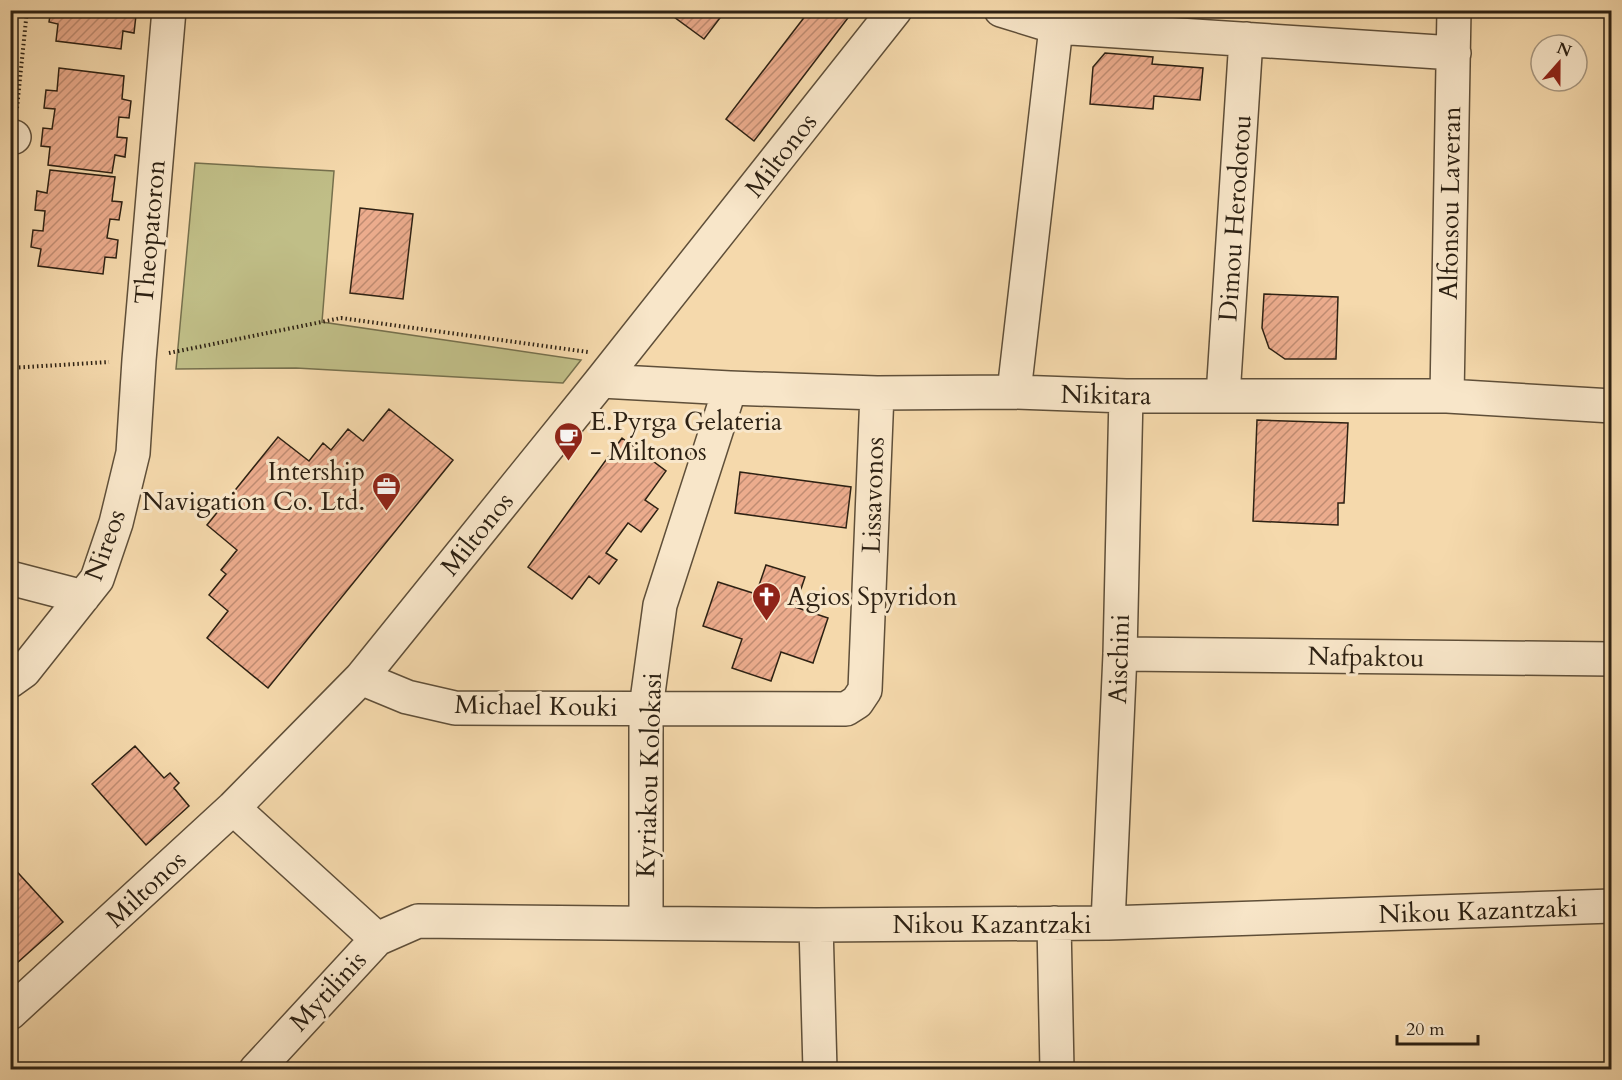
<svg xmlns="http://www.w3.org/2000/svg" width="1622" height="1080" font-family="Cardo,serif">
<defs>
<pattern id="building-hatch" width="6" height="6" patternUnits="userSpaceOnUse" patternTransform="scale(1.5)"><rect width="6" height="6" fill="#ecac8d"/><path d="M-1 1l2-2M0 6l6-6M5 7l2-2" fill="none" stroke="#c08c72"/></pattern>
</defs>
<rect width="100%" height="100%" fill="#f5d9ac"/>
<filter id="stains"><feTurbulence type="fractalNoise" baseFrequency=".00333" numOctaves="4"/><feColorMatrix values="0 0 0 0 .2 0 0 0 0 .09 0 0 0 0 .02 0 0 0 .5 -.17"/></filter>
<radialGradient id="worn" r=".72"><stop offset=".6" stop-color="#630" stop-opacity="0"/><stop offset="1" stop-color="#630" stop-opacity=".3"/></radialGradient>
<path fill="#c0be87" stroke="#76704d" stroke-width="1.5" d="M195 163 334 171 322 322 581 360 563 383 296 368 176 369Z"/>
<path fill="url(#building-hatch)" stroke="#2d2113" stroke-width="1.5" d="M51 10H126L125 13 136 15 134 33 123 31 121 49 56 41 58 24 49 22Z
M673 10H726L704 39 670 14Z
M801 10H854L754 141 726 119 806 15Z
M1105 53 1153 57 1152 64 1203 68 1200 100 1154 96 1153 109 1090 104 1093 67Z
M59 68 124 76 122 99 131 101 129 118 119 117 117 137 127 138 125 157 115 155 112 173 48 165 50 147 41 146 43 128 52 129 55 109 44 108 46 90 57 91Z
M50 170 115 177 112 201 122 202 119 220 110 219 107 238 118 240 116 258 105 257 103 274 38 266 41 249 31 247 33 230 43 231 45 211 35 210 37 191 47 193Z
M360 208 413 214 403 299 350 293Z
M1264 294 1338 297 1336 359H1285L1269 348 1262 328Z
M389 409 453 460 268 688 207 638 228 611 209 595 226 574 221 570 237 550 207 525 278 437 309 461 323 443 331 450 348 429 363 441Z
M1257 420 1348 423 1344 503H1338V525L1253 521Z
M622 438 666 471 645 500 658 509 641 532 628 523 606 553 617 560 599 584 589 576 572 599 528 567Z
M740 472 851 487 846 528 735 513Z
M766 565 805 577 795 607 828 618 813 663 781 652 771 681 732 668 742 639 703 626 718 582 756 594Z
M135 746 164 778 170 773 179 783 174 788 189 806 146 845 92 784Z
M10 864 63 922 17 963 10 956Z"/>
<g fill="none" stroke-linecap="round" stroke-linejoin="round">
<defs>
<path id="minor" d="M1001 10 1056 27 1454 53
M10 136 14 137
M601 381 730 388 877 393 1014 392 1126 396H1447L1612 406
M1014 392 1056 27
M1223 396 1246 39
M1447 396 1454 10
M10 578 83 597
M1120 654 1612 659
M361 678 407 697 455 708 846 709 857 702 865 690 877 393
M10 681 24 671 97 579 116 523 133 453 139 360 169 10
M233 808 377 939
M646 922V708L660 605 730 388
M1054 923 1057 1070
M1108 923 1120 654 1126 396
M816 925 820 1070
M10 1013 233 808 361 678 601 381 895 10
M256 1070 377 939 418 921 816 925 1108 923 1612 906"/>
</defs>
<use href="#minor" stroke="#5f4f39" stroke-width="36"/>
<path stroke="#2d2113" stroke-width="4" stroke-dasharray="1.5 3" stroke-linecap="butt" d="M17 108 27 10
M10 178 11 167
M169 353 341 318 588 352
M10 368 109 362"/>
<use href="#minor" stroke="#f8e6c9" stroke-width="33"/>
</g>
<defs>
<symbol id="cafe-pin" viewBox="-11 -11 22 30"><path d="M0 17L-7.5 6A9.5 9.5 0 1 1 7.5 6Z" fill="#8f2418" stroke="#f8e6c9"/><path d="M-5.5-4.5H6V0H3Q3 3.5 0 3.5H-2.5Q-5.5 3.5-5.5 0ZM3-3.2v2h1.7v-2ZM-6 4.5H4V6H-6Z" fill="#fff"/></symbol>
<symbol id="office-pin" viewBox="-11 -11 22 30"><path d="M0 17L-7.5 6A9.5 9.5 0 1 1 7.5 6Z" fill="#8f2418" stroke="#f8e6c9"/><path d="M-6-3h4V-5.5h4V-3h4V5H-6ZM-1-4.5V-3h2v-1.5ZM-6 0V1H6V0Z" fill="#fff"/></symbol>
<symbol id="church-pin" viewBox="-11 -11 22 30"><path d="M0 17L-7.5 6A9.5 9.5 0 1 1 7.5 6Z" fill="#8f2418" stroke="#f8e6c9"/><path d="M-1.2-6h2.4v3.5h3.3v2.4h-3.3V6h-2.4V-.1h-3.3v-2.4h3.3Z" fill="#fff"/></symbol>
</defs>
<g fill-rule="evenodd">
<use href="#cafe-pin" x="552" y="420" width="33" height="45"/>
<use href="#office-pin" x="370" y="470" width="33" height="45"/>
<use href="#church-pin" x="750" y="580" width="33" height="45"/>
</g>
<g text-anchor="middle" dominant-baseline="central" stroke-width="6" stroke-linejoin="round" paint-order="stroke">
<g font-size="26" fill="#2d2113" stroke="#f8e6c9">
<text transform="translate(781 155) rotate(-52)">Miltonos</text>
<text transform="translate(1450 203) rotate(-89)">Alfonsou Laveran</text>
<text transform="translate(1235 218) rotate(-86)">Dimou Herodotou</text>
<text transform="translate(150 232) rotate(-85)">Theopatoron</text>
<text transform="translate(1106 395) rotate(1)">Nikitara</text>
<text transform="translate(873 495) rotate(-88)">Lissavonos</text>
<text transform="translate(477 534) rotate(-51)">Miltonos</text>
<text transform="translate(105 545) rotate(-70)">Nireos</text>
<text transform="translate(1366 657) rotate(1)">Nafpaktou</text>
<text transform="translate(1119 659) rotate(-88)">Aischini</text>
<text transform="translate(536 706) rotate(1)">Michael Kouki</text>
<text transform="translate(649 775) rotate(-88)">Kyriakou Kolokasi</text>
<text transform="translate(146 889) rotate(-43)">Miltonos</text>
<text transform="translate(1478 911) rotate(-2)">Nikou Kazantzaki</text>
<text x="992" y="924">Nikou Kazantzaki</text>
<text transform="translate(328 991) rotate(-47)">Mytilinis</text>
</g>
<g font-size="26" fill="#2d2113" stroke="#f8e6c9" text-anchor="start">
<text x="590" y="421">E.Pyrga Gelateria<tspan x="590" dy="30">- Miltonos</tspan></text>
<text x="365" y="471" text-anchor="end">Intership<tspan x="365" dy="30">Navigation Co. Ltd.</tspan></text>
<text x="787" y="596">Agios Spyridon</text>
</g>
</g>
<rect width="1622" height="1080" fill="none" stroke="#f5d9ac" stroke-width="36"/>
<rect x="12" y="12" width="1598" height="1056" fill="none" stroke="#2d2113" stroke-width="3"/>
<rect x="18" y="18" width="1586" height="1044" fill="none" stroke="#2d2113" stroke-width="1.5"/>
<g transform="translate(1559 63) rotate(21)"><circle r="28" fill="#f8e6c9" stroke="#a79780" stroke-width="1.5"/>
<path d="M0-4.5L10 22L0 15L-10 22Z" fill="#8f2418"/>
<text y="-9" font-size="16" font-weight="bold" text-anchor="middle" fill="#2d2113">N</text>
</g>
<path d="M1397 1035v9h81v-9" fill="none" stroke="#2d2113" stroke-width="3"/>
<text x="1406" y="1035" font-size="18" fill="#2d2113" stroke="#f8e6c9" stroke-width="4.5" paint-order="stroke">20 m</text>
<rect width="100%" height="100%" filter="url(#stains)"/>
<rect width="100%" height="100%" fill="url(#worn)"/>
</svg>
